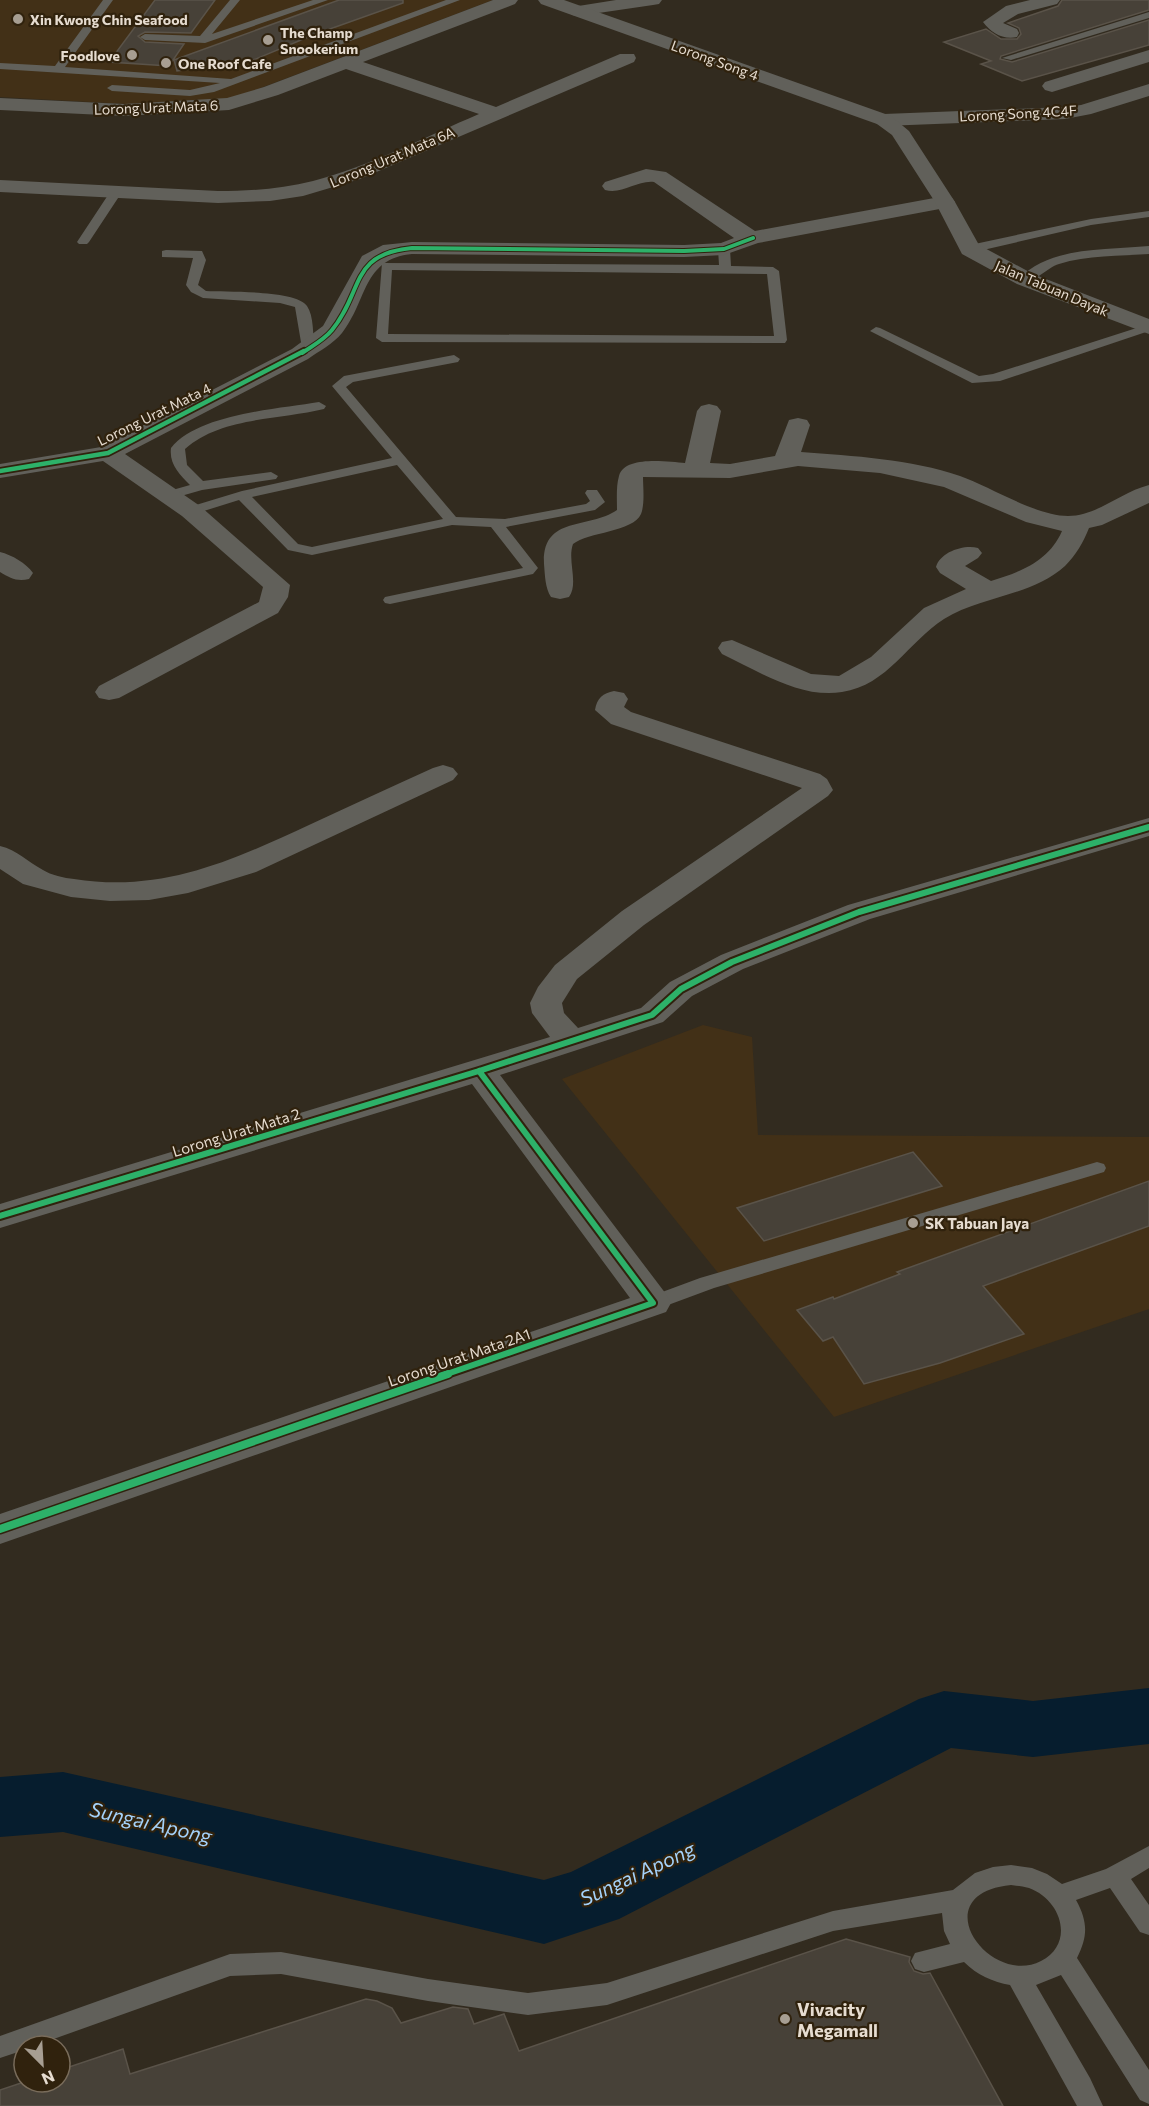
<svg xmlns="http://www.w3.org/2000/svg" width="1149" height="2106" font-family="Commissioner,sans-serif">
<rect width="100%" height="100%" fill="#322b1f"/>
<path fill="#423017" d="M0 0H493L226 101 127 104 0 97Z
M703 1025 752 1037 758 1135 1149 1137V1309L834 1417 562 1079Z"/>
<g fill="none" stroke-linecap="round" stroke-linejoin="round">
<path fill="#061d2e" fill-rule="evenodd" d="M1149 1688V1744L1033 1757 951 1748 619 1919 544 1944 63 1832 0 1837V1777L63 1772 544 1880 571 1872 919 1699 944 1691 1033 1701Z"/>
</g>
<path fill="#474138" stroke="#5a5349" stroke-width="1.5" d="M155 0H215L191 33 145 32 138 36 145 42 184 44 169 66 109 62Z
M339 0H403V3L313 35 251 61 177 71 174 60Z
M1062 0H1149V10L1001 56 1000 59 1012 62 1149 20V45L1022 81 981 64 991 61 944 42 986 29 1001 39H1017L1021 34 1019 28 1008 23 1058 6Z
M913 1152 942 1186 764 1241 737 1208Z
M1149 1181V1226L983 1286 1024 1334 940 1363 864 1384 833 1337 823 1341 797 1310 833 1297 834 1299 900 1274 897 1272Z
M846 1939 910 1957 909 1962 914 1971 923 1974 930 1973 1003 2106H0V2090L24 2082H60V2070L123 2049 130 2074 366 1999 377 2001 392 2008 401 2023 453 2007 468 2009 474 2024 504 2014 519 2051Z"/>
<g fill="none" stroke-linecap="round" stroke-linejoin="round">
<path fill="#61605a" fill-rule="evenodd" d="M103 0H113L65 67 231 79 446 0H460L214 92 190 96 112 91 107 88 112 85 190 90 220 83 0 69V63L55 66Z
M230 0H240L212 34 313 0H328L205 43 145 40 140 37 145 34 200 36Z
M1149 12V18L1011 60 1002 58Z
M116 189 122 192 89 242 87 244H79L77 242 110 192Z
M1149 211V217L1091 225 970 253 964 249 970 245 1091 219Z
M724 245 730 249 731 266 773 267 779 271 787 340 785 343 382 342 376 338 382 263 719 265 718 249ZM392 270 767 274 774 336 388 334Z
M1149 246V254C1120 256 1087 255 1059 264 1046 268 1034 284 1021 282L1019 279C1049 246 1108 250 1149 246Z
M166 250 202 251 206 260 198 285 206 291C226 292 297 290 307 306 314 316 313 336 314 348L308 352 302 348 295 307 280 303 203 298 191 292 186 285 193 258 162 257V251Z
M1149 324V331L1000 381 972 383 870 331 876 327 880 328 979 376 993 374Z
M454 355 460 359 458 362 353 382 346 387 456 517 505 519 586 504 590 501 585 493 587 490H597L605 502 595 510 506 527 538 568 533 574 390 604 385 603 383 600 385 597 523 568 491 527 452 525 312 555 288 550 239 500 191 515 184 511 186 508 242 491 392 458 332 386 344 376ZM397 465 443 519 312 547 298 544 252 497Z
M319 402 326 406 324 409C279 420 221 417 185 449L187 465 203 481 271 472 278 476 276 479 202 490 167 500 160 496 162 493 190 485C179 474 169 464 171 448 198 414 278 409 319 402Z
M1097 1162 1104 1164 1106 1168 1104 1172 714 1288 660 1308 653 1310 646 1308 643 1303 646 1298 700 1278Z
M1149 1846V1868L1131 1879 1149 1905V1935L1140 1932 1110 1888 1076 1900C1088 1922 1088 1936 1077 1958L1149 2070V2104L1140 2100 1061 1975 1036 1985 1090 2078 1103 2106H1077L1010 1985C993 1982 977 1975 964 1962L924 1972 915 1969 911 1961 915 1953 950 1944 944 1931 942 1913 833 1931 607 2005 528 2015 428 2001 281 1974 230 1976 34 2046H24V2050L0 2058V2036L230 1954 281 1952 428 1979 528 1993 607 1983 833 1911 953 1890 975 1873 993 1867 1011 1865 1032 1868 1047 1874 1062 1884 1106 1869ZM1011 1885C1017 1886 1023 1886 1029 1888 1062 1900 1075 1944 1041 1961 989 1988 922 1894 1011 1885Z"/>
<path fill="#61605a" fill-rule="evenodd" d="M493 0H518L515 4 363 62 496 107 620 54H634L636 58 634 62 360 179 303 196 270 201 218 203 0 192V180L218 191C250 191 282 189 313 181 370 166 425 137 479 114L346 69 278 95 229 110 124 116 0 110V98L124 104 227 98 264 87Z
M616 0H662L659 4 653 5 578 16 572 15 569 11 572 7Z
M1030 0H1060L1057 4 1018 14 1003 23 1017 29 1019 33 1017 37C1003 40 991 33 983 22L1006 6Z
M1149 50V62L1052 92 1045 90 1042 86 1045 82Z
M1149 84V96L1091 114 1065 119 884 126 877 124 874 120 877 116 884 114 1065 107 1081 105Z
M646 169 666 172 755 231 945 196 952 198 955 202 952 206 945 208 758 243 724 255 684 257 412 254C362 259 368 300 342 333 333 344 319 351 308 359L125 454 200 506 290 585 288 597 278 613 119 698 109 700 99 698 95 692 99 686 259 602 263 587 182 516 103 461 0 478V464L101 447 292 349 323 326 362 256 383 245 412 242 684 245 721 243 734 238 654 182C637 180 622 195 605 190L602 186 605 182Z
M709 404 717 406 721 411 710 463 730 464 775 456 789 420 798 418 807 420 810 425 801 452C853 456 911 459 960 476 991 487 1036 516 1068 516 1097 516 1121 492 1149 485V503L1102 525 1089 528C1083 543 1076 555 1065 566 1032 596 981 596 944 619 908 642 888 685 842 692 801 699 758 671 722 654L718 648 722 642 732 640 811 674 839 676 871 657 924 608 966 589 940 573 936 567C940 552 964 544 978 548L982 553 978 558 965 566 991 581C1021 572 1049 561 1062 531L1026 522 944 487 880 473 798 466 730 478 643 477C643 487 645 504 641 514 633 532 588 532 573 544 567 561 579 583 569 597L560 599 551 597C545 588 545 575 544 564 542 515 588 530 617 510 617 500 616 486 619 476 625 455 668 462 685 463L697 411 701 406Z
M0 552C12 555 26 563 33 573L29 579C17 582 10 578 0 572Z
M614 691 624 693 628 699 624 707 631 712 820 774 827 779 833 790 828 796 644 925 577 979 562 1003 564 1013 578 1028 641 1008 670 982 721 955 848 905 1149 818V836L870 919 743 969 692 996 663 1022 500 1075 666 1294 671 1303 666 1312 0 1544V1514L630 1298 472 1084 0 1228V1204L550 1037 532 1013 530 1003 538 987 555 965 622 911 802 788 611 724 595 710C597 698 603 693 614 691Z
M443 765 453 768 458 774 453 780 256 872 188 893 149 900 110 901 71 897 23 884 0 869V846C17 850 28 862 43 870 51 875 64 878 74 879 162 893 231 861 309 825 350 806 391 787 433 768Z"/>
<path fill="#61605a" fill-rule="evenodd" d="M538 0H564L891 116 909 131 955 202 979 245 1033 274 1149 319V334L1017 284 962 254 935 202 892 135 877 124 541 4Z"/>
<defs>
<path id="cycleway-far3" d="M302 353C312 346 324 340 332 330 364 291 349 254 412 248L684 251 724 249 753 238"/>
<path id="cycleway-far2" d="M0 471 108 453 304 351"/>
<path id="cycleway-far1" d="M0 1216 479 1071 652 1015 681 989 732 962 859 912 1149 827
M444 1375 653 1303 479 1071"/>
<path id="cycleway" d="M0 1529 448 1374"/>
</defs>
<use href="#cycleway-far3" stroke="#30220d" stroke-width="6"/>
<use href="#cycleway-far2" stroke="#30220d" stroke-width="8"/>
<use href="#cycleway-far1" stroke="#30220d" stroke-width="10"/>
<use href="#cycleway" stroke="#30220d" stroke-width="11"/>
<use href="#cycleway-far3" stroke="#2db169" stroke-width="4"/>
<use href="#cycleway-far2" stroke="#2db169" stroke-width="4.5"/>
<use href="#cycleway-far1" stroke="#2db169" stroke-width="6"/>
<use href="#cycleway" stroke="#2db169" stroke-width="8"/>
</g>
<g fill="#a79e92" stroke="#30220d" stroke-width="2">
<circle cx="18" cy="19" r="6"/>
<circle cx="268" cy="40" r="6"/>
<circle cx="132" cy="55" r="6"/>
<circle cx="166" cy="63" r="6"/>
<circle cx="913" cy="1223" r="6"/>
<circle cx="785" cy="2019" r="6"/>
</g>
<g text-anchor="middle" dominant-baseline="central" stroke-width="4.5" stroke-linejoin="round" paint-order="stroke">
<g font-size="14" font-weight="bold" fill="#e6dcd0" stroke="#30220d" text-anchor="start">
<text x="30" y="19">Xin Kwong Chin Seafood</text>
<text x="280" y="32">The Champ<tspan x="280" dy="16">Snookerium</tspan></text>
<text x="120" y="55" text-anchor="end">Foodlove</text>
<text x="178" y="63">One Roof Cafe</text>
</g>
<g font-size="14" fill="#e6dcd0" stroke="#30220d">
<text transform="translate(715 60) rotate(20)">Lorong Song 4</text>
<text transform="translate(156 107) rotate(-2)">Lorong Urat Mata 6</text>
<text transform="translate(1018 113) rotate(-3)">Lorong Song 4C4F</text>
<text transform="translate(392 157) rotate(-23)">Lorong Urat Mata 6A</text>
<text transform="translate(1052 288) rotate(23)">Jalan Tabuan Dayak</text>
<text transform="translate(154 414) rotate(-26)">Lorong Urat Mata 4</text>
</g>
<g font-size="15" fill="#e6dcd0" stroke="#30220d">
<text transform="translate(236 1132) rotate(-17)">Lorong Urat Mata 2</text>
<text transform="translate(459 1357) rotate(-19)">Lorong Urat Mata 2A1</text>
</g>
<g font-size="15" font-weight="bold" fill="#e6dcd0" stroke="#30220d" text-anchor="start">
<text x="925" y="1223">SK Tabuan Jaya</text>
</g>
<g font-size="18" font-weight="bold" fill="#e6dcd0" stroke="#30220d" text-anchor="start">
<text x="797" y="2009">Vivacity<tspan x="797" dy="21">Megamall</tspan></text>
</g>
<g font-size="20" font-style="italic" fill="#a4d2fa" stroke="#30220d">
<text transform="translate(151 1822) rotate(13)">Sungai Apong</text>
<text transform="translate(637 1873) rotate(-25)">Sungai Apong</text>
</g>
</g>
<g transform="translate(42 2064) rotate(156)"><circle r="28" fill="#30220d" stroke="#796c5b" stroke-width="1.5"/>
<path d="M0-4.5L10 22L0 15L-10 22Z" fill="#a79e92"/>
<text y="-9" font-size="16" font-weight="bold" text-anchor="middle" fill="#e6dcd0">N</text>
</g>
</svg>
